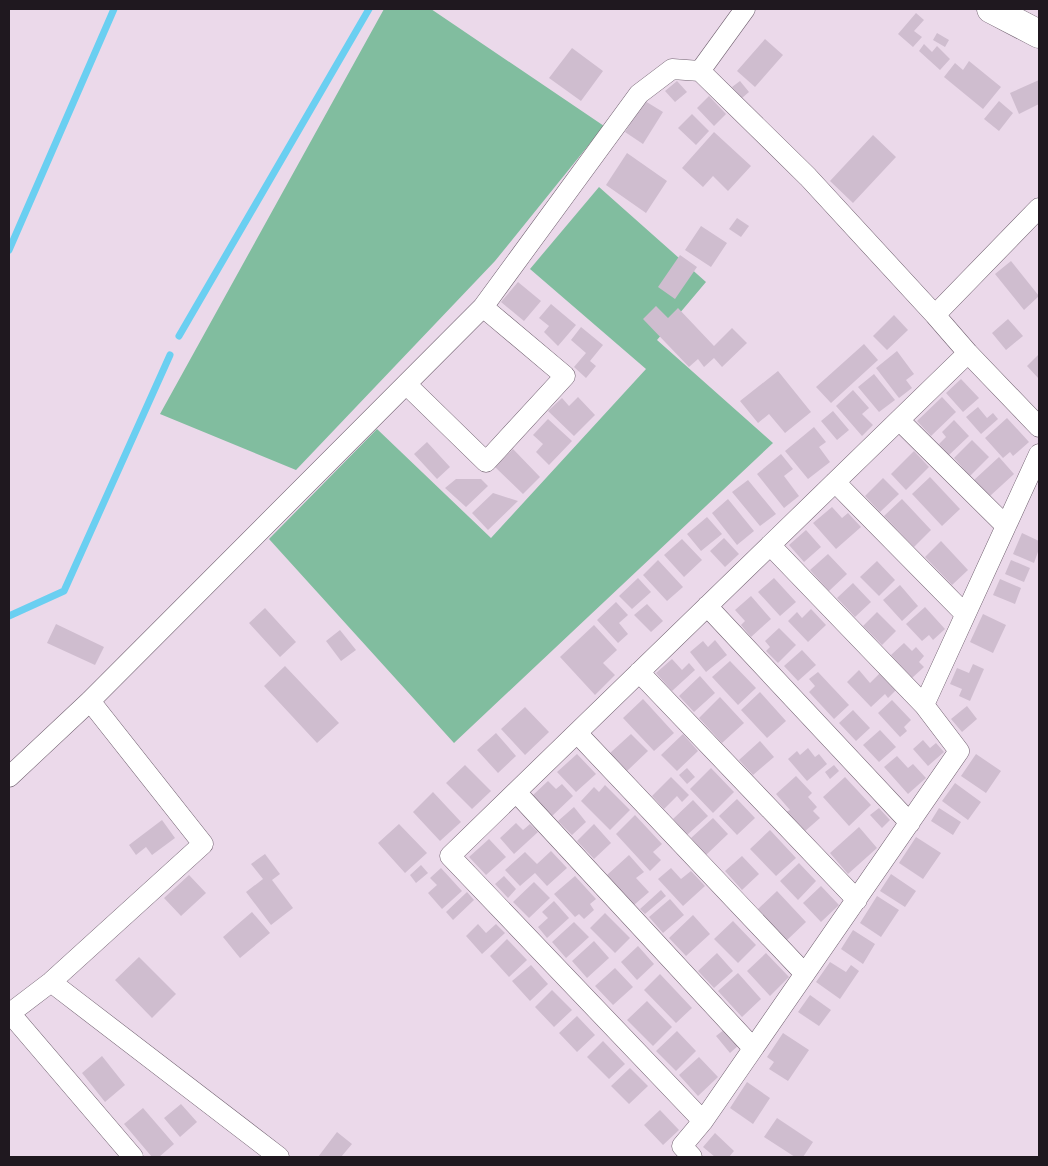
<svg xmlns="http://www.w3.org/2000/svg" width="1048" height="1166" font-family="'Asap Condensed',sans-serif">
<rect width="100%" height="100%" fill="#ebd9ea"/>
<path fill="#81bd9f" d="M384 9H431L604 126 495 261 296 470 160 414Z
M599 187 706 282 657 340 773 443 454 743 269 539 377 429 491 538 646 369 530 269Z"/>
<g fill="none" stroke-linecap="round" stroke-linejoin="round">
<path stroke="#6acff1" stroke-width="7" d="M9 250 114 9
M179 336 369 9
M9 616 64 591 170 355"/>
</g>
<path fill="#cfbdcf" d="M916 13 924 20 914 31 922 37 913 47 898 34Z
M937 33 949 40 945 47 933 40Z
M765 39 783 55 755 87 737 71Z
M924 44 932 52 937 46 950 59 940 70 919 51Z
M572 48 603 71 581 101 549 78Z
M969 61 1001 87 983 109 944 77 955 63 963 70Z
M1039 80V104L1019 114 1010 93Z
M677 81 687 92 675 102 665 91Z
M740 81 749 92 742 98 732 87Z
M709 96 726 114 714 126 697 108Z
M645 101 663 112 643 144 625 132Z
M999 101 1013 113 999 131 984 119Z
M692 114 709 131 696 145 678 128Z
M714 132 751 166 728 191 713 176 703 187 682 168Z
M873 135 896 157 853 203 830 181Z
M627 153 667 181 646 213 606 185Z
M737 218 749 226 741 237 729 229Z
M701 226 727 243 711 267 685 250Z
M680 255 697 267 675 299 658 287Z
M1011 261 1039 296 1024 310 995 274Z
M518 282 541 301 524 321 501 302Z
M551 304 576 325 558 346 544 332 549 326 539 318Z
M656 306 668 318 678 308 714 346 732 328 747 343 722 367 714 358 704 367 698 359 689 367 643 319Z
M894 315 908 330 887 350 873 336Z
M1008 319 1023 336 1006 350 992 333Z
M581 327 603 345 590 361 596 366 586 378 574 367 586 353 571 340Z
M864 344 878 360 831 403 816 387Z
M897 351 914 374 906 380 912 388 899 398 876 368Z
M1039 354V379L1027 366Z
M778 371 811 412 785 433 769 414 758 423 740 401Z
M874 374 895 400 879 412 858 387Z
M961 379 979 398 963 412 946 393Z
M853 390 869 408 862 414 873 425 862 436 836 406Z
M578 397 595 415 574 436 548 411 562 398 569 406Z
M942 397 956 412 931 436 917 421Z
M978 407 987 418 993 413 998 419 981 434 966 417Z
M833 411 849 430 837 440 821 421Z
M1007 418 1029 442 1013 456 1010 452 1003 458 985 438Z
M548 419 572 441 549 465 536 452 543 444 533 435Z
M954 420 969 436 949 455 939 444 946 437 942 432Z
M814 427 826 442 819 447 830 462 808 479 785 451Z
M972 440 989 457 970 476 954 458Z
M427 442 450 467 437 479 414 454Z
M513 449 540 477 523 494 495 467Z
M914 451 929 467 906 490 891 474Z
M781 454 793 469 784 476 799 496 784 508 757 474Z
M999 457 1014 474 990 496 974 480Z
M930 477 960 509 942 526 912 494Z
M883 478 899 494 880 512 865 496Z
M456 479H481L488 486 466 507 445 488Z
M748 480 776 514 760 526 732 492Z
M493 493 518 501 488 530 472 513Z
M728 499 754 531 737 545 712 513Z
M902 499 931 530 914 547 884 516Z
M832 507 842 518 848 513 861 527 836 549 813 523Z
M707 517 722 534 701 551 687 534Z
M806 530 821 547 804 562 789 545Z
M1022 533 1039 541V549L1034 563 1013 554Z
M724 538 739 554 725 567 710 551Z
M682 539 702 560 684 577 664 555Z
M941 541 968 570 952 585 925 557Z
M828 554 847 574 829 591 810 570Z
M658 560 683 587 667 601 643 575Z
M1011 560 1030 568 1024 582 1005 574Z
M877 561 895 580 879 596 860 577Z
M638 578 651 592 632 609 619 596Z
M774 578 796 602 780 616 758 592Z
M1000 579 1021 588 1015 604 993 595Z
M853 583 871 602 855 617 837 598Z
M900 585 918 606 902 621 883 600Z
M751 596 771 619 751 637 741 625 745 621 735 610Z
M616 602 628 615 619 623 628 634 618 643 597 620Z
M647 604 663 621 651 632 634 615Z
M925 607 945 629 933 640 929 635 922 641 906 624Z
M265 608 296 642 280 657 249 623Z
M811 609 826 625 808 642 788 621 797 612 802 618Z
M877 612 896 631 882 645 863 626Z
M983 614 1006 625 993 653 970 642Z
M56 624 104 647 95 665 47 643Z
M594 625 617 650 603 663 615 675 595 695 560 657Z
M779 628 796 645 778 663 766 651 770 647 765 641Z
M340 630 356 650 341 661 326 641Z
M715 640 727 655 706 672 690 652 703 641 708 647Z
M904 643 912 651 916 647 924 656 919 662 924 667 912 678 891 655Z
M802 650 816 665 798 681 784 666Z
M672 659 682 670 689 663 695 670 672 691 656 673Z
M730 661 756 688 738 705 712 677Z
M973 664 984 669 970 701 959 696 962 689 950 684 957 668 969 673Z
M285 666 339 723 317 743 264 686Z
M859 670 870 683 881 672 897 689 888 698 885 694 871 707 847 682Z
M818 672 849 705 834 719 809 692 815 686 809 679Z
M700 676 715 693 694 712 679 696Z
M760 692 786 721 767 738 741 710Z
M720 697 744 723 722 743 699 718Z
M643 699 674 733 654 751 623 718Z
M892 700 911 720 904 727 907 731 900 737 878 713Z
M967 706 977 719 962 732 951 719Z
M525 707 549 732 525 755 501 729Z
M853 710 870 728 856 741 839 723Z
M880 730 896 747 879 762 863 745Z
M496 733 516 756 498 773 477 750Z
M631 734 648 751 627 771 610 753Z
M683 734 698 751 677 771 661 755Z
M923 740 930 748 936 743 944 752 928 766 913 749Z
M760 741 774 757 753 775 739 760Z
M808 748 815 757 819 754 827 764 807 781 788 759 797 751 800 755Z
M577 754 596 774 576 792 557 772Z
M976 754 1001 771 986 793 961 776Z
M897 756 908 768 913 764 926 778 908 794 884 767Z
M465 765 491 791 472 809 446 783Z
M834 765 839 771 830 779 825 772Z
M687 768 695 777 687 784 679 775Z
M711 768 734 792 713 813 690 789Z
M796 776 812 793 808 797 817 807 813 811 820 818 804 832 786 812 790 810 776 794Z
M671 777 689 795 682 802 677 796 664 809 652 796Z
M845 777 871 805 849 826 823 797Z
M548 781 556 789 562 784 573 796 551 817 532 796Z
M955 783 981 802 968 820 942 801Z
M605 785 630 810 610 830 581 801 594 787 599 792Z
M433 792 461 822 440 841 413 812Z
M737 799 755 818 737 835 719 816Z
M693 800 708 816 687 835 673 819Z
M574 807 586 822 572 835 558 821Z
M879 808 890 820 882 828 870 815Z
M939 808 961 822 953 835 931 821Z
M635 815 662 844 653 852 661 860 650 871 616 834Z
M713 818 728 834 706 855 691 838Z
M162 820 175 838 152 855 146 847 136 855 129 845Z
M516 823 523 830 530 824 538 832 514 854 500 838Z
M399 824 427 853 405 873 378 843Z
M594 824 611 843 594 859 577 841Z
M859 827 877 848 848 874 830 853Z
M770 830 796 858 776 876 750 849Z
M916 837 941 853 923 879 899 863Z
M489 839 506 857 486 875 469 857Z
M551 851 567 868 547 886 535 873 520 886 505 870 525 852 537 864Z
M265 854 280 874 272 880 293 908 271 925 246 892 263 879 251 864Z
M629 855 644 872 636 878 649 892 634 905 607 875Z
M742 856 759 874 742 890 725 871Z
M799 863 816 881 798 900 780 881Z
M421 865 428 873 416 883 410 875Z
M441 868 462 891 442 909 428 893 437 885 430 878Z
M671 868 681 879 691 871 705 886 683 906 658 879Z
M891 874 916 891 905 907 880 891Z
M189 875 206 893 181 916 164 898Z
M504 876 516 889 508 898 495 884Z
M575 876 596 899 590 904 594 910 584 919 579 914 575 917 554 894Z
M534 882 550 898 529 918 513 902Z
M821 886 839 905 821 922 803 903Z
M661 890 666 896 645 914 640 909Z
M777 891 806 922 786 941 757 910Z
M467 892 474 900 453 920 446 912Z
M877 896 899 910 881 937 860 923Z
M670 899 684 915 663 933 649 917Z
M554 901 569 918 547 938 538 927 548 918 542 912Z
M252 912 270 933 240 958 223 937Z
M605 913 630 938 615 953 590 928Z
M693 915 710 934 686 956 669 938Z
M733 921 756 945 738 963 714 939Z
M574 922 589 937 566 958 552 942Z
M478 924 486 933 496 924 505 933 482 954 466 936Z
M853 930 875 944 863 964 841 949Z
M507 939 527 960 509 977 490 956Z
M594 941 609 958 587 978 572 961Z
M638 946 654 964 637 980 621 962Z
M717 953 733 971 714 988 698 971Z
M766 953 789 977 770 996 747 971Z
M139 957 176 994 152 1018 115 980Z
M830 962 846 972 851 965 859 971 840 999 816 982Z
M531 965 548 984 530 1001 512 981Z
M615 968 633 987 613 1005 595 986Z
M738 973 761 999 742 1017 718 991Z
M660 974 692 1008 676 1023 644 990Z
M552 990 572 1010 554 1027 535 1007Z
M810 995 831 1010 819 1026 798 1012Z
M647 1001 672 1027 653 1046 627 1020Z
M577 1016 595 1035 577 1052 559 1033Z
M725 1029 739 1045 730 1053 716 1036Z
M677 1031 696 1051 676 1071 656 1051Z
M783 1033 809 1050 788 1081 769 1069 774 1062 767 1057Z
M603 1041 625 1064 609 1079 587 1057Z
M102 1056 125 1085 105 1102 82 1073Z
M699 1057 718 1077 698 1096 679 1075Z
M630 1068 648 1086 629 1104 611 1086Z
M747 1082 770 1098 753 1124 730 1108Z
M181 1104 197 1122 180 1137 164 1118Z
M143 1108 174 1144 159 1157H152L124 1124Z
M660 1110 679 1130 663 1145 644 1125Z
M777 1118 813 1142 803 1157H795L764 1137Z
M337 1132 352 1144 341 1157H318Z
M715 1133 734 1151 729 1157H715L703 1147Z"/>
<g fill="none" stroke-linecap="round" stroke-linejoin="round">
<defs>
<path id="street" d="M700 71 745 9
M1039 208 935 315 968 353 1039 427
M407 385 486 462 565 376 483 307
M899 420 1006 526
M835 482 965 614
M707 606 910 823
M639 672 857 900
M924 705 1039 454
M577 733 805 974
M9 777 90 701 483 307 639 94 672 69 700 71 808 177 935 315
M516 792 753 1048
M51 982 279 1157
M9 1012 133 1157
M9 1014 51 982 203 844 90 701
M703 1121 450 856 968 353
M692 1157 682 1146 703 1121 959 751 924 705 770 545"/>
<path id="secondary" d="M991 9 1039 34"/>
</defs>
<use href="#street" stroke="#6f5f6e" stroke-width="21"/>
<use href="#secondary" stroke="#6f5f6e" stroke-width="29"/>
<use href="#street" stroke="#fff" stroke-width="20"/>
<use href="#secondary" stroke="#fff" stroke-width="28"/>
</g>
<rect width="1048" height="1166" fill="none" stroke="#1f181f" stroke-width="20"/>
</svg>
